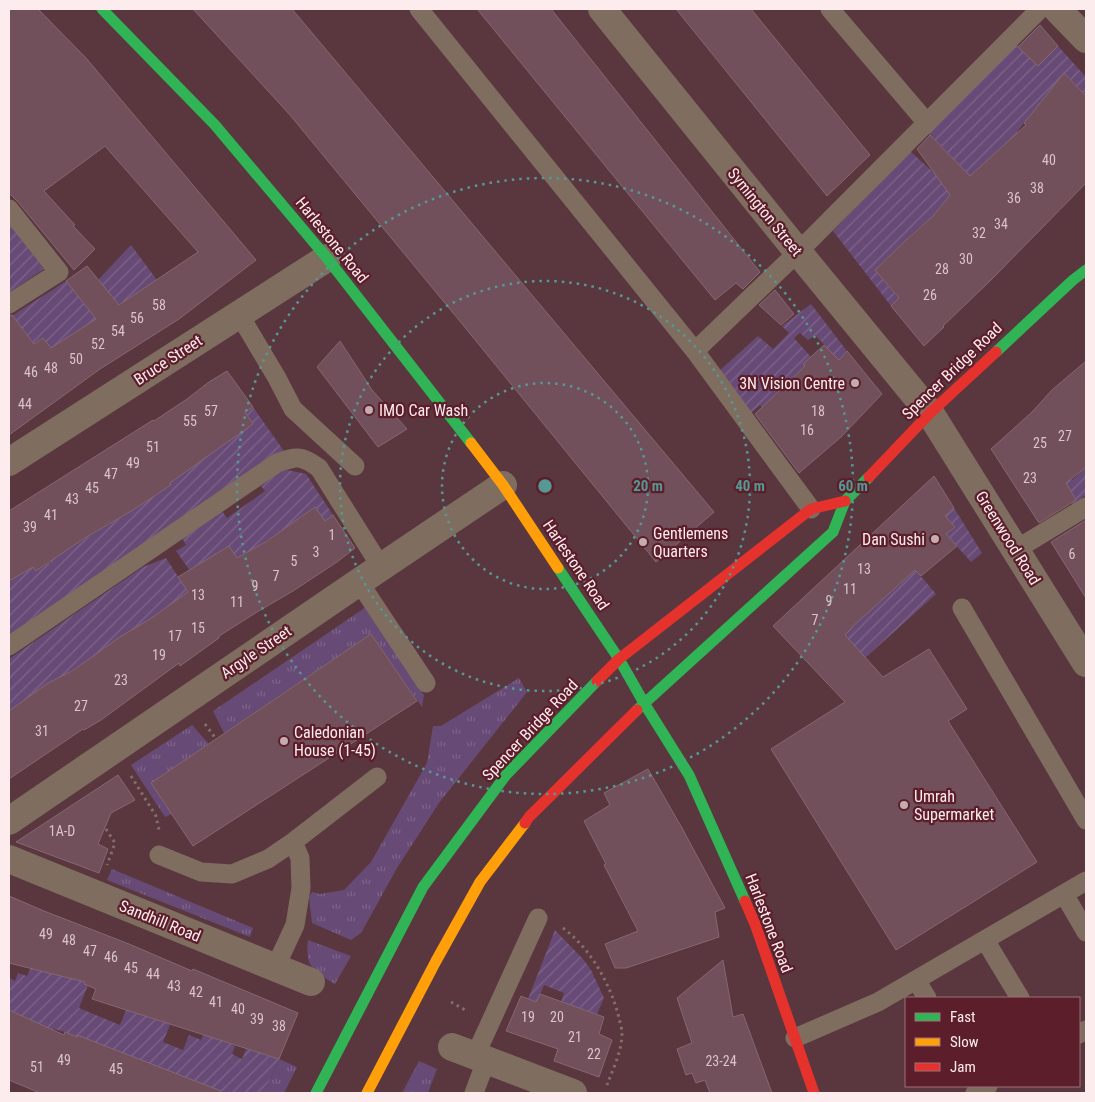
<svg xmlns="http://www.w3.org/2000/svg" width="1095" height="1102" font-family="'Roboto Condensed',sans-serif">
<defs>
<pattern id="grass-tufts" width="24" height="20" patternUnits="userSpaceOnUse" patternTransform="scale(1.25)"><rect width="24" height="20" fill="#684a76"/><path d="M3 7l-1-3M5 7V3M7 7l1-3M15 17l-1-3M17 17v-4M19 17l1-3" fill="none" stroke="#7e648a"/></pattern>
<pattern id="garden-furrows" width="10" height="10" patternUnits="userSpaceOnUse" patternTransform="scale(1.25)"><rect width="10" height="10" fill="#684a76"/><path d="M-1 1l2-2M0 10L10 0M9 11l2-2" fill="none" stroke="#7e648a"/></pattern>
</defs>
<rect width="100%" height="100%" fill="#5a373e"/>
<path fill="url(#grass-tufts)" d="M366 607 424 695 422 707 371 634 224 733 213 711Z
M519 678 527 692 439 803 397 868 361 933 351 940 312 923 309 897 312 892 320 894 344 890 371 862 427 763 433 726H441Z
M192 725 209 744 151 783 172 814 165 817 131 765Z
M112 869 253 928 250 937 107 880Z
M308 940 351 956 335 984C313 971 305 967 308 940Z
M279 1059 297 1067 284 1093H260L268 1084Z
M419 1061 437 1069 428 1093H402Z"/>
<path fill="url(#garden-furrows)" d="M1016 44 1038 66 1058 46 1086 77V96L1068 77 1024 123 1017 132 1040 156 953 246 928 220 907 238 914 281 890 256 875 270 899 299 891 306 833 231 910 151 935 174 951 156 928 133Z
M9 218 48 266 9 293Z
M131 245 157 280 51 349 43 338 34 344 23 329 9 339V318C28 305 47 294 66 281L77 295 98 280Z
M811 304 847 351 839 360 815 335 808 340 800 333 794 338 811 357 803 364 818 380 789 381 774 396V422L760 405 751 413 719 371 758 336 773 349 789 333 782 326Z
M253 407 284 451 9 636V580L24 556 36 571 51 562 40 547 76 544 131 511 171 485 161 470 234 433 242 432 253 424 245 412Z
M1052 457 1072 480 1086 467V495L1073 504 1042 466Z
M283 469 306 474 333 515 325 521 277 534 256 547 247 573 229 546 219 552 227 566 209 598 176 551 186 545 182 538 222 511 227 518 265 491 261 486Z
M954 508 982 553 971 562 946 534 954 527 945 516Z
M166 558 188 592 179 598 187 611 150 619 100 651 110 664 91 675 82 664 63 676 12 725 9 721V659L143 567Z
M913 567 936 594 832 688 845 635 853 627 842 616Z
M555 930 583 959 591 970 604 998 597 1014 583 1009 559 1008 564 993 544 985 537 1002 528 999Z
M40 949 94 970 79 1008 120 1025 136 986 178 1005 163 1042 183 1050 189 1035 201 1040 211 1018 222 1040 235 1046 232 1054 242 1059 252 1035 267 1055 279 1059 268 1084 260 1093H226L213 1088 210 1093H174L180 1078 65 1032 53 1029 45 1050 30 1020 9 1010V978L15 981 18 973 27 976Z"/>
<path fill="#714f5b" stroke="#856871" d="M9 9H38L86 58 256 260 179 319 100 369 9 435V315H12L34 344 43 338 51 348 96 319 66 281 87 266 119 305 198 252 105 146 44 191 75 225 73 226 95 249 74 270 18 202 9 193Z
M193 9H292L714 512 656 562 463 325 290 115Z
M477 9H551L760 272 743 289 736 283 715 300Z
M676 9H751L870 155 827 196Z
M1040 25 1058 46 1038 66 1018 47Z
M1064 73 1086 96V183L991 280 943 326 944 327 924 346 891 306 899 298 875 270 907 239 933 216 950 195 917 149 930 135 970 176 1026 125 1024 123Z
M775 290 794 314 781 325 759 305Z
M340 341 372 390 407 429 378 447 317 367Z
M824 345 839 360 847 351 882 394 841 437 799 473 755 414 805 366 803 364Z
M1086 361V467L1066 483 1076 500 1039 523 991 449 1032 412 1052 390Z
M227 371 253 407 245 412 253 424 170 483 171 485 133 510 83 539 36 571 33 567 9 581V511L153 420 154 421 187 399 209 382Z
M934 476 954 508 945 516 955 527 946 534 957 546 921 576 915 570 852 627H853L845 635 883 677 929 649 967 709 948 721 1037 862 896 950 771 749 845 702 773 626Z
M315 507 325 521 333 515 355 548 337 562 293 591 257 612 219 636V638L180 666 179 663 101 720 84 730 83 729 9 779V711L48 683 72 671 120 637 150 619 188 592 178 577 229 546 237 558 267 541Z
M1086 520V598L1051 542Z
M371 634 417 701 193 846 151 783Z
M648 769 682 828 725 908 715 912 719 937 626 968H615L605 944 638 931 604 865 606 864 584 821 610 805 604 793Z
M118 775 135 800 111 813 98 844 108 849 99 873 16 842Z
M9 896 44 911 129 944 192 971 193 969 298 1013 279 1059 92 999 96 989 84 984 85 982 9 963Z
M723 960 733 1017 743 1014 772 1093H710L705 1080 696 1083 692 1073 686 1075 677 1049 692 1043 677 998Z
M540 994 604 1017 599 1034 612 1040 599 1077 554 1061 558 1049 506 1031 521 996 536 1002Z
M9 1010 64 1035 65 1032 77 1037V1035L221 1091V1093H40L9 1080Z"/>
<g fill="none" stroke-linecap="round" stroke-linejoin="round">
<path stroke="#827068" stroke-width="3" stroke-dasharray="2.5 4" stroke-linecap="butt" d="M205 724 216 739
M131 776 156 816 159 830
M106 829 115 843 107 865
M563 928C591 949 611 985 619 1018 620 1023 622 1029 622 1033 622 1051 613 1069 607 1085
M451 1002 467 1011"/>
<path stroke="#7f6d60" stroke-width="19" d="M419 9 695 351 811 509
M830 9 927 123
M9 209 59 272 9 304
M239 314 277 378 293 409 355 466
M695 351 798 252 1040 9
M1015 550 1086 507
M359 582 426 683
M962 608 1086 820
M9 646 277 463C297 456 301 455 319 468L381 567
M159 855 201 872 232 874 268 859 293 842 377 777
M1064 894 1086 932
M985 940 1020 998
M275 968 295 925 301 888 300 858 293 842
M916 980 927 998
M1079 1034 1086 1030
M795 1038 878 1002 1086 881
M475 1056 538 918
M474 1093 486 1061
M975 1093 988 1086"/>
<path stroke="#7f6d60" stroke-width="28" d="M602 9 798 252 930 413 1086 663
M1057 9 1086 39
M9 462 327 258
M9 821 359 582 503 485
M9 859 311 982
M452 1047 573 1093"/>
<path stroke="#30b455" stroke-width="11" d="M102 9 215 125 327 258 471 443
M996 352 1073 280 1086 270
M558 568 619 659 644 703 689 775 745 901
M637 710 833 532 845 501 869 477
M316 1093 423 887 506 775 597 681"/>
<path stroke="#ff9f0a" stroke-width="11" d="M471 443 503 485 558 568
M367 1093 436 961 480 882 525 823"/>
<path stroke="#e5322d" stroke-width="11" d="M869 477 930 413 996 352
M597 681 619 659 811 509 845 501
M525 823 529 817 637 710
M745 901 755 924 814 1093"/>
</g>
<g fill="none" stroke="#569994" stroke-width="2.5" stroke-dasharray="2.5 5">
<circle cx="545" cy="486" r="103"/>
<circle cx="545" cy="486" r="205"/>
<circle cx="545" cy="486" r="308"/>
</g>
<g fill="#c4adb0" stroke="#5c1e2b" stroke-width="2">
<circle cx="855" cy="383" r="5"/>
<circle cx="369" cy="410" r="5"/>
<circle cx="935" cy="539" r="5"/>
<circle cx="643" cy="542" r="5"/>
<circle cx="284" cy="741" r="5"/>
<circle cx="904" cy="805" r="5"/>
</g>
<g text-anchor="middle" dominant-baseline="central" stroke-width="4.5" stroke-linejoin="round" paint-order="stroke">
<g font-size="14" fill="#dac5c9">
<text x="1049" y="160">40</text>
<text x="1037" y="188">38</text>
<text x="1014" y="198">36</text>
<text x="1001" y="224">34</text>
<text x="979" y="233">32</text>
<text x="966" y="259">30</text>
<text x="942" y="269">28</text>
<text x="930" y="295">26</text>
<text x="159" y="305">58</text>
<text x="137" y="318">56</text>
<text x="118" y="331">54</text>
<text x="98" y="344">52</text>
<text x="76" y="359">50</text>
<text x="51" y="368">48</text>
<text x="31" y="372">46</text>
<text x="25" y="404">44</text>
<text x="211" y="411">57</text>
<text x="818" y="411">18</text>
<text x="190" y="421">55</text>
<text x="807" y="430">16</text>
<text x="1065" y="436">27</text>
<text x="1040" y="443">25</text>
<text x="153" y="447">51</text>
<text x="133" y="463">49</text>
<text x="111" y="474">47</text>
<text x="1030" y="478">23</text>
<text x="92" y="488">45</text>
<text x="72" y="499">43</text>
<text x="51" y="515">41</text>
<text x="30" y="527">39</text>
<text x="332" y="535">1</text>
<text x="316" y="552">3</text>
<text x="1072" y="554">6</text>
<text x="294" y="561">5</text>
<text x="864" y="569">13</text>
<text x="276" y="576">7</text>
<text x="255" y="586">9</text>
<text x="850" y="589">11</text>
<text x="198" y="595">13</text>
<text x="829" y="601">9</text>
<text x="237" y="602">11</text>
<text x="815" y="620">7</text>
<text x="198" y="628">15</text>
<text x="175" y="636">17</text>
<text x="159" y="655">19</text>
<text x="121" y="680">23</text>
<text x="81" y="706">27</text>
<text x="42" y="731">31</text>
<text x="62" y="831">1A-D</text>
<text x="46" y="934">49</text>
<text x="69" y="940">48</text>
<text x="90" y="951">47</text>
<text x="111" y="957">46</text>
<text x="131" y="968">45</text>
<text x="153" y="974">44</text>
<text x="174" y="986">43</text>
<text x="196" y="992">42</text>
<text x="216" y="1002">41</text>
<text x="238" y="1009">40</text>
<text x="528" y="1017">19</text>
<text x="557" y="1017">20</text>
<text x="257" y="1019">39</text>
<text x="279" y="1026">38</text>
<text x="575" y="1037">21</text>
<text x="594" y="1054">22</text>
<text x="64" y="1060">49</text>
<text x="721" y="1061">23-24</text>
<text x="37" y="1067">51</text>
<text x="116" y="1069">45</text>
</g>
<g font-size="16" fill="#fdecee" stroke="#5c1e2b">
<text transform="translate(765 212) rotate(51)">Symington Street</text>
<text transform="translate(332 240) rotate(51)">Harlestone Road</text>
<text transform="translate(168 360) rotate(-33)">Bruce Street</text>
<text transform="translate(952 371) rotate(-44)">Spencer Bridge Road</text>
<text transform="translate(1008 538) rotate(58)">Greenwood Road</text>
<text transform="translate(576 565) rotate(56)">Harlestone Road</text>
<text transform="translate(256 652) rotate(-34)">Argyle Street</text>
<text transform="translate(530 730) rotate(-47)">Spencer Bridge Road</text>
<text transform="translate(160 921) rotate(22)">Sandhill Road</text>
<text transform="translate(769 923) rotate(69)">Harlestone Road</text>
</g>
<g font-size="16" fill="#fdecee" stroke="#5c1e2b" text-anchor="start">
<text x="845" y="383" text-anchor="end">3N Vision Centre</text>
<text x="379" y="410">IMO Car Wash</text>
<text x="653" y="533">Gentlemens<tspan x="653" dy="18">Quarters</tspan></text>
<text x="925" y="539" text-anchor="end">Dan Sushi</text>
<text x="294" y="732">Caledonian<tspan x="294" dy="18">House (1-45)</tspan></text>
<text x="914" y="796">Umrah<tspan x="914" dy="18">Supermarket</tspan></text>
</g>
</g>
<circle cx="545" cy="486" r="8" fill="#569994" stroke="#5c1e2b" stroke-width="2.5"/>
<g font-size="15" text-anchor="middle" font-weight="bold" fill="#569994" stroke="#5c1e2b" stroke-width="4.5" stroke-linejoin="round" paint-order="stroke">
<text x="648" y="491">20 m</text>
<text x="750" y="491">40 m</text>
<text x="853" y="491">60 m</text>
</g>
<rect width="1095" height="1102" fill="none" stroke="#fdecee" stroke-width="20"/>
<rect x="905" y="997" width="175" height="90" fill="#5c1e2b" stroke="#9c7079"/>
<rect x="915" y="1013" width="25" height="8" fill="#30b455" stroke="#9c7079"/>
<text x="950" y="1022" font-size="15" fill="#fdecee">Fast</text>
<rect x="915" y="1038" width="25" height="8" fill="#ff9f0a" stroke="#9c7079"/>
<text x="950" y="1047" font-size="15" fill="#fdecee">Slow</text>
<rect x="915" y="1063" width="25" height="8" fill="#e5322d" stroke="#9c7079"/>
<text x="950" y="1072" font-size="15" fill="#fdecee">Jam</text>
</svg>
